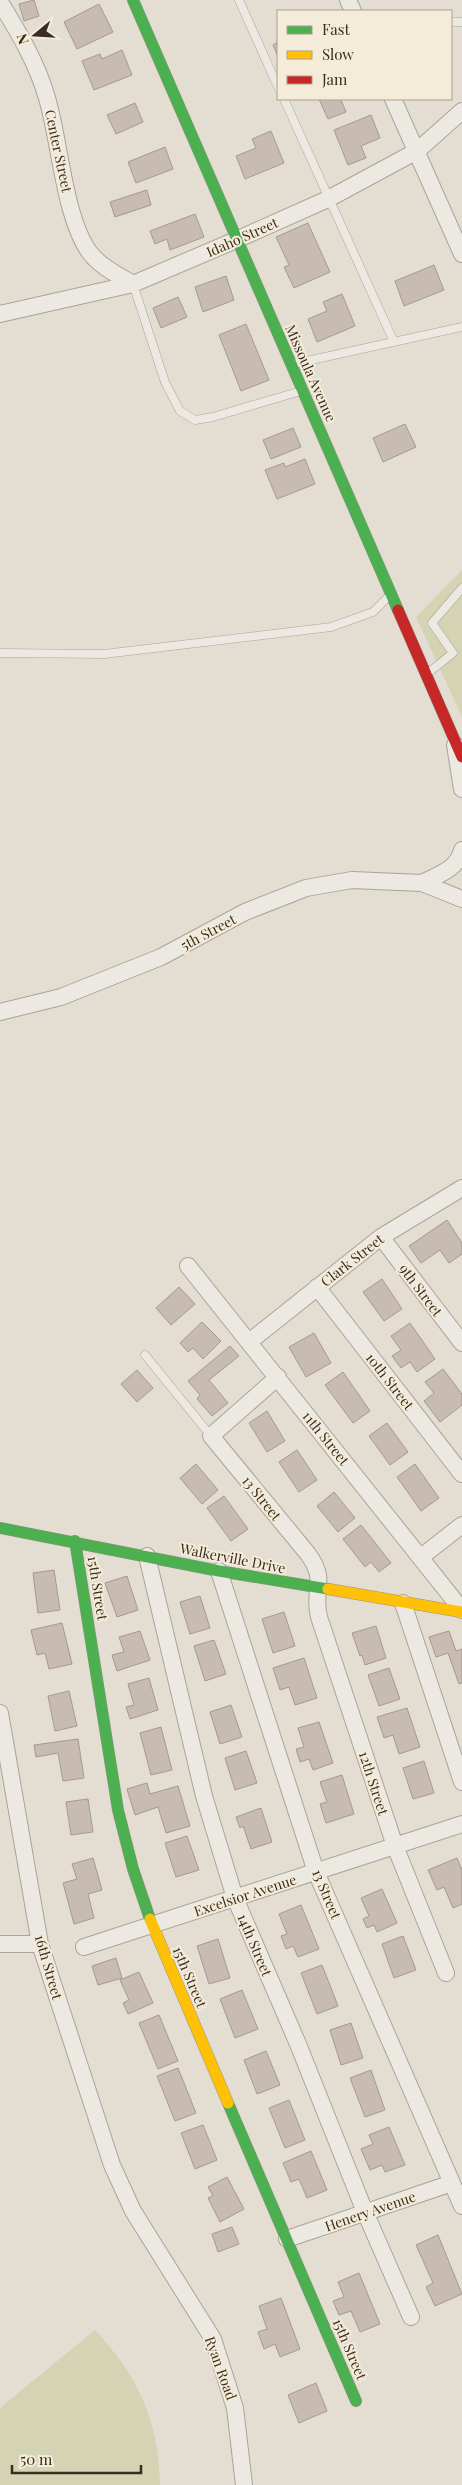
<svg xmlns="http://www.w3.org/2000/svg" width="462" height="2485" font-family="'Playfair Display',serif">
<rect width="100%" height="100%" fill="#e4ddd1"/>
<path fill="#d4d3b4" d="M462 570V717L416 617Z
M95 2330C138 2376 159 2421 160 2485H0V2408Z"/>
<path fill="#c8bcb2" stroke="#a59990" d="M34 0 39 16 24 21 19 4Z
M99 4 113 32 77 49 64 22Z
M278 42V57L273 45Z
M122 50 132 75 94 90 82 61 100 54 102 59Z
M319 99H343L341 100 346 112 328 119Z
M135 103 143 122 116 134 107 115Z
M371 115 380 138 361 146 366 158 348 165 334 130Z
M271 131 284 163 245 179 236 156 256 148 252 139Z
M165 147 173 169 136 183 128 162Z
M147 190 151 205 115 217 110 202Z
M195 214 204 237 170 250 167 239 155 244 150 231Z
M308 223 330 272 294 288 284 267 289 265 276 237Z
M434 265 444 290 404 306 395 281Z
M226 276 234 300 203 312 195 287Z
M342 294 355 326 317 342 308 319 327 311 323 302Z
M178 297 187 317 161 328 153 308Z
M246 324 269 380 241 391 219 335Z
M405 424 416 447 383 462 373 438Z
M293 428 301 447 271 459 263 440Z
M305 459 315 484 277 499 265 470 284 463 285 467Z
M447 1220 462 1243V1254L449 1263 440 1250 421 1263 409 1246Z
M382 1279 402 1309 384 1321 363 1292Z
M179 1287 195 1304 171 1325 156 1308Z
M202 1322 221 1341 203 1359 193 1348 188 1352 180 1343Z
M410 1323 435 1359 417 1372 410 1362 401 1368 392 1356 401 1350 391 1336Z
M314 1333 331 1363 306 1377 289 1347Z
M230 1346 239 1356 209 1380 228 1403 212 1416 197 1399 200 1395 188 1381Z
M443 1369 462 1394V1405L440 1422 424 1401 434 1393 425 1382Z
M137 1370 153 1388 137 1402 121 1384Z
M343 1372 370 1411 353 1423 325 1385Z
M267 1411 285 1441 267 1452 249 1423Z
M387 1423 408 1452 390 1465 369 1436Z
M297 1450 317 1480 299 1492 279 1462Z
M196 1464 218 1490 202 1504 180 1478Z
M415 1464 439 1498 421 1511 397 1477Z
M334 1492 355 1518 338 1532 317 1506Z
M224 1496 248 1529 231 1541 207 1508Z
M361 1525 391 1563 379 1572 371 1562 365 1567 343 1539Z
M54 1570 60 1610 38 1613 33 1573Z
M127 1576 138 1610 117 1617 105 1583Z
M200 1596 210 1628 190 1634 180 1602Z
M284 1612 295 1646 273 1653 262 1619Z
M62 1623 72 1664 49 1669 45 1653 37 1655 31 1630Z
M376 1626 386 1658 365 1665 362 1655 360 1656 352 1633Z
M140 1631 150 1660 117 1671 112 1655 124 1652 119 1637Z
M449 1631 456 1651 462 1649V1683L459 1684 448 1653 436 1657 429 1637Z
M214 1640 226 1674 205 1681 194 1646Z
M304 1658 317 1698 295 1705 289 1687 280 1690 273 1668Z
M389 1668 400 1699 379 1706 368 1675Z
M149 1678 158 1710 130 1719 126 1707 134 1705 128 1684Z
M69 1691 77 1726 55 1731 48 1696Z
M231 1705 242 1737 220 1744 210 1712Z
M407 1708 420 1747 399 1754 393 1735 384 1738 377 1717Z
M319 1722 333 1763 313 1770 309 1759 300 1762 296 1749 304 1747 298 1728Z
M161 1727 172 1770 151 1775 140 1733Z
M78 1739 84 1778 63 1781 58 1753 36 1757 34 1745Z
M246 1751 257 1783 235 1790 225 1758Z
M424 1761 434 1793 413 1799 403 1768Z
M342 1775 354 1814 326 1823 320 1804 327 1802 320 1782Z
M147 1783 150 1794 178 1786 190 1826 166 1833 158 1807 135 1815 127 1789Z
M88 1799 93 1832 71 1835 66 1802Z
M261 1808 272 1842 251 1849 243 1826 240 1828 236 1817Z
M187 1836 199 1870 176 1877 165 1843Z
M93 1858 102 1890 88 1894 94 1918 74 1924 63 1883 77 1879 72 1864Z
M457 1858 462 1870V1904L453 1908 444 1887 437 1890 428 1870Z
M382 1889 397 1923 377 1932 374 1925 367 1928 363 1919 369 1916 361 1898Z
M301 1905 319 1949 298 1957 293 1946 286 1949 281 1936 287 1934 279 1914Z
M403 1936 416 1970 394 1978 382 1944Z
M218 1939 230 1978 209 1984 197 1946Z
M116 1958 122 1978 98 1985 92 1966Z
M322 1965 338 2006 317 2014 301 1973Z
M139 1972 153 2003 128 2014 123 2003 129 2000 120 1980Z
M242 1990 258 2029 235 2038 220 1999Z
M159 2015 178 2061 158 2069 139 2023Z
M351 2023 363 2058 341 2065 330 2030Z
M266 2051 280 2085 257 2094 244 2060Z
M178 2068 196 2113 175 2121 157 2076Z
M371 2070 385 2110 365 2117 350 2078Z
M289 2100 305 2140 285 2148 269 2108Z
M203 2125 217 2160 195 2169 181 2133Z
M389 2127 405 2165 385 2172 382 2165 370 2170 361 2149 373 2144 369 2135Z
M311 2151 327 2190 307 2198 299 2179 291 2182 283 2163Z
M227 2177 244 2209 220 2222 208 2198 213 2196 208 2187Z
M232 2227 239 2244 218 2252 212 2234Z
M438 2235 462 2294 435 2306 426 2287 433 2283 416 2245Z
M359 2273 380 2324 360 2332 351 2311 339 2315 333 2301 344 2297 338 2282Z
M281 2298 300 2349 280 2357 275 2344 264 2349 258 2332 267 2329 259 2306Z
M316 2383 327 2411 299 2423 288 2395Z"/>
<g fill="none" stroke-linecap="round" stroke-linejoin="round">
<defs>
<path id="lane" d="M239 0 278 87
M451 22H462
M284 99 394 342
M133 284 165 382 180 411 195 420 213 417 301 391
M293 364 462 327
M0 653 104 654 331 627 373 612 389 596
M428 673 453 653 432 623 462 588
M145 1355 211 1436"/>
<path id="street" d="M348 0 353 11
M0 2C19 33 37 63 47 98 60 141 64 218 90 253 101 267 118 275 133 284
M393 99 462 254
M0 314 133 284 236 240 328 199 417 151 462 111
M455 745 462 789
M422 883C438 875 458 869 462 850
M0 1012 61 997 161 957 245 912 306 888 352 880 422 883 462 899
M381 1237 462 1343
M188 1266 462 1610
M317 1287 462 1474
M249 1342 381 1237 462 1188
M278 1377 211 1436 308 1554C328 1581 312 1590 319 1617L395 1846 446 1973
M147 1556 204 1796 235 1898 298 2044 365 2212 411 2317
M421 1557 462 1525
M219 1571 316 1872 462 2206
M403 1603 462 1782
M0 1713 40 1944 112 2165 133 2211 213 2339 235 2408 244 2485
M0 1944H40
M84 1947 462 1824
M287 2239 452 2183"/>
<path id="fast" d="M133 0 398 610
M0 1528 219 1571 328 1589
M75 1541 118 1810 133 1869 150 1919
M228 2103 356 2401"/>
<path id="slow" d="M328 1589 462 1612
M150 1919 228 2103"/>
<path id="jam" d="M398 610 462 757"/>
</defs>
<use href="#lane" stroke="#aaa399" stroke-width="9"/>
<use href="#street" stroke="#aaa399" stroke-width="18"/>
<use href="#fast" stroke="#99928a" stroke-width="12"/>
<use href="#slow" stroke="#99928a" stroke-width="12"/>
<use href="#jam" stroke="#99928a" stroke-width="12"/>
<use href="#lane" stroke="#ece9e2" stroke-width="8"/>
<use href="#street" stroke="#ece9e2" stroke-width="16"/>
<use href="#fast" stroke="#4caf50" stroke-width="11"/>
<use href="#slow" stroke="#ffc107" stroke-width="11"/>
<use href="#jam" stroke="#c62828" stroke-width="11"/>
</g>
<g text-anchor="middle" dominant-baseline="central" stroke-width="4" stroke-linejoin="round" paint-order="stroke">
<g font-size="14" fill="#392c21" stroke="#f4ebd8">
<text transform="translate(59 151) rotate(78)">Center Street</text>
<text transform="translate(242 237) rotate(-24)">Idaho Street</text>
<text transform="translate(311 373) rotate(66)">Missoula Avenue</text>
<text transform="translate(208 932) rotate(-28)">5th Street</text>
<text transform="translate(352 1260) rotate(-38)">Clark Street</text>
<text transform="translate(421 1290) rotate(53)">9th Street</text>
<text transform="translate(390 1381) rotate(52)">10th Street</text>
<text transform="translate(326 1438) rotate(51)">11th Street</text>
<text transform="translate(262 1498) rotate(51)">13 Street</text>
<text transform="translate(233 1558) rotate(11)">Walkerville Drive</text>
<text transform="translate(98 1588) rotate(81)">15th Street</text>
<text transform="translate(374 1783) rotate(72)">12th Street</text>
<text transform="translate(327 1894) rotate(67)">13 Street</text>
<text transform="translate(245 1895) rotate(-18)">Excelsior Avenue</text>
<text transform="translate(255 1945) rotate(67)">14th Street</text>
<text transform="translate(49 1967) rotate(74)">16th Street</text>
<text transform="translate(190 1977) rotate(67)">15th Street</text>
<text transform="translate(370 2211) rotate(-19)">Henery Avenue</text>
<text transform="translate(350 2349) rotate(67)">15th Street</text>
<text transform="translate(221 2368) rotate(70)">Ryan Road</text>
</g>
</g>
<rect x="277" y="10" width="175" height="90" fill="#f4ebd8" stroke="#a99f8f"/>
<rect x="287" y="26" width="25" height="8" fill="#4caf50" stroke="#a99f8f"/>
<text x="322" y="35" font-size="15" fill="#392c21">Fast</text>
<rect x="287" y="51" width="25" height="8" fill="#ffc107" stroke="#a99f8f"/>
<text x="322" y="60" font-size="15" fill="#392c21">Slow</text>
<rect x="287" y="76" width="25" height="8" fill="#c62828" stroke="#a99f8f"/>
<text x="322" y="85" font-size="15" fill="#392c21">Jam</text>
<g transform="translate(35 35) rotate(252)" stroke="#f4ebd8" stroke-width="4" paint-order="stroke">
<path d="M0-4L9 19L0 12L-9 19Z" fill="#392c21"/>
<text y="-8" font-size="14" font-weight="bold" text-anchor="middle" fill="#392c21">N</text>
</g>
<path d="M12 2465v8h129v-8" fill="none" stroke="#392c21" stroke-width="2.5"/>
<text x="20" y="2465" font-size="15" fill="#392c21" stroke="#f4ebd8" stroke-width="4" paint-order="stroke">50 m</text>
</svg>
